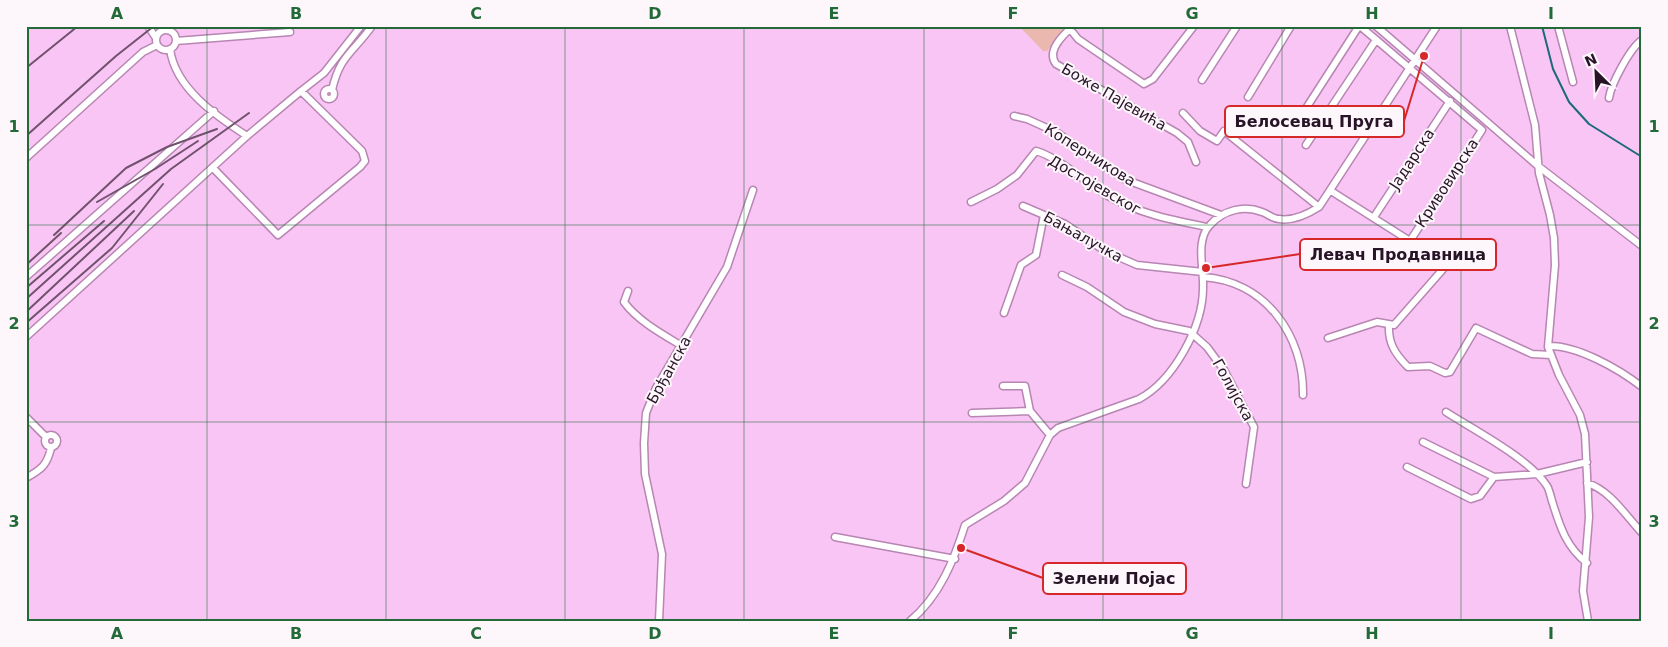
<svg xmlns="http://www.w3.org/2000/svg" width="1668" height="647" font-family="'DejaVu Sans',sans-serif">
<rect width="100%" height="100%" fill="#f9c5f4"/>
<path fill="#ebb8af" d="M1019 26H1062L1065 28 1047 51H1043Z"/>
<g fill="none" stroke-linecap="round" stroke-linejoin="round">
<path stroke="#1d697a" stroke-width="2" d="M1542 26 1553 69 1569 102 1589 124 1642 157"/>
<defs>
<path id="minor" d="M148 26 156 38
M1073 26C1063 35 1046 51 1056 64L1177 133 1188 142 1196 162
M1360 26 1482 130 1410 241
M1376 26 1538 166 1642 246
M1510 26 1535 125 1539 173 1550 215 1554 238 1555 265 1548 347 1559 375 1580 415 1585 434 1589 517 1583 591 1588 621
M1558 26 1573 82
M1070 29 1078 39 1144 84 1153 79 1194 26
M156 40a10 10 0 1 1 20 0a10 10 0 1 1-20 0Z
M176 41 290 32
M170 49C175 88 216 116 247 136
M1202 80 1237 26
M324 94a5 5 0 1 1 10 0a5 5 0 1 1-10 0Z
M332 90C340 55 353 53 372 26
M1248 97 1291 26
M1609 98C1611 84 1630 48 1642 40
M1183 113 1200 131 1217 141 1224 131 1319 207
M1303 113 1359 26
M1014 116 1027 119 1058 133 1091 158 1124 179 1221 215
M1306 145 1376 40
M26 158 143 52 157 45
M213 168 278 235 360 167 365 161 362 151 301 91 324 73 361 26
M971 202 997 189 1017 175 1036 151C1058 157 1088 184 1108 196 1140 214 1172 220 1207 227
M1023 206 1065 224 1105 251 1137 265 1203 272
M1374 217 1450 101
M1062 275 1087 287 1124 312 1155 324 1189 331 1207 347 1224 370 1254 427 1246 484
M26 277 214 111
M1203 277C1265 281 1304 335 1303 395
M628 291 624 302C638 321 662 334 682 346
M1004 313 1021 265 1036 255 1044 215
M1389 325C1388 343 1395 354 1408 367L1430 366 1445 373 1450 372 1476 328 1532 354 1551 355
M26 337 247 136 301 91
M1328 338 1377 322 1394 325 1444 268 1410 241 1331 191
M1548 346C1577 345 1619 369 1642 387
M1003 386H1025L1030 411 1050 435
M1446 412C1474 430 1530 459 1547 486 1550 491 1551 499 1553 504 1560 527 1567 548 1587 563
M972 413 1030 411
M26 417 46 437
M45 441a6 6 0 1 1 12 0a6 6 0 1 1-12 0Z
M1423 442 1494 477 1537 474 1587 462
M1407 467 1471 499 1480 496 1494 477
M26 478C42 469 47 465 51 448
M1587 483C1610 490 1626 516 1642 533
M835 537 955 559
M659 621 662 554 645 474 644 443 646 413 656 388 727 267 753 190
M910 621C940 596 954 560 965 525L1004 501 1025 483 1050 435 1058 428 1139 399C1173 381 1203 327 1203 288 1204 269 1195 240 1210 225 1223 210 1244 205 1262 212 1268 214 1273 219 1279 219 1292 221 1308 214 1319 207L1437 26"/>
</defs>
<use href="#minor" stroke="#b786b2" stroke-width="9"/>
<use href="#minor" stroke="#fff" stroke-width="6"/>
<path stroke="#71526e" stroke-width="2" d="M26 68 78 26
M26 136 116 56 154 26
M97 202 155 169 198 141
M54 235 126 168 167 147 217 129
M26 265 61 233
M26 288 104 221
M26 299 171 169 249 113
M26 312 134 211
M26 323 112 248 163 184"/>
</g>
<path fill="none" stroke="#226a37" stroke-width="1" stroke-opacity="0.55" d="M207 26V621M386 26V621M565 26V621M744 26V621M924 26V621M1103 26V621M1282 26V621M1461 26V621M26 225H1642M26 422H1642"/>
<g text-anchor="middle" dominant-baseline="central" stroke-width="4" stroke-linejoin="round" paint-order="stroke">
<g font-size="15" fill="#271426" stroke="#fdf7fc">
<text transform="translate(1114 97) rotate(30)">Боже Пајевића</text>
<text transform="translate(1090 155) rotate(32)">Коперникова</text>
<text transform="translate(1412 159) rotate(-57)">Јадарска</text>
<text transform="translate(1447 183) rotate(-57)">Кривовирска</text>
<text transform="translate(1095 185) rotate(30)">Достојевског</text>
<text transform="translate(1083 237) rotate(29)">Бањалучка</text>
<text transform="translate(669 370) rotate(-61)">Брђанска</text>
<text transform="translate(1233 390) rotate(61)">Голијска</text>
</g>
</g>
<path fill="none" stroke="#d62828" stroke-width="2" d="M1424 56L1404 121M1206 268L1300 254M961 548L1043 578"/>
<g fill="#d62828" stroke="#fdf7fc" stroke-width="2">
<circle cx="1424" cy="56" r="5"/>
<circle cx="1206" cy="268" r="5"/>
<circle cx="961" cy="548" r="5"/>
</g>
<g fill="#fdf7fc" stroke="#d62828" stroke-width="2">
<rect x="1225" y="106" width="179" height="31" rx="5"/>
<rect x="1300" y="239" width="196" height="31" rx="5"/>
<rect x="1043" y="563" width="143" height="31" rx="5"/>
</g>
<g font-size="16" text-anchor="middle" font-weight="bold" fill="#271426">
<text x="1314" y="127">Белосевац Пруга</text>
<text x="1398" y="260">Левач Продавница</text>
<text x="1114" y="584">Зелени Појас</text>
</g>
<rect width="1668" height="647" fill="none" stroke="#fdf7fc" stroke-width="55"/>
<g transform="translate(1596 72) rotate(336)" stroke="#fdf7fc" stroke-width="4" paint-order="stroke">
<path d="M0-4L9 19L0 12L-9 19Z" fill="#271426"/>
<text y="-8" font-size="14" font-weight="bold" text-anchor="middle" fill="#271426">N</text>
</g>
<rect x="28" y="28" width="1612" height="592" fill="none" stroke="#226a37" stroke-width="2"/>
<g font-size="16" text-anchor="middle" font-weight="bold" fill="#226a37">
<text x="117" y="19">A</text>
<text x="296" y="19">B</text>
<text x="476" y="19">C</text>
<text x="655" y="19">D</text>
<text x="834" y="19">E</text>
<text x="1013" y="19">F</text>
<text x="1192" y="19">G</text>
<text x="1372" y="19">H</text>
<text x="1551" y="19">I</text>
<text x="14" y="132">1</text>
<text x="1654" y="132">1</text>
<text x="14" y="329">2</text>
<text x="1654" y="329">2</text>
<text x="14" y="527">3</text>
<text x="1654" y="527">3</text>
<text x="117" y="639">A</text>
<text x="296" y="639">B</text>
<text x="476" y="639">C</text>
<text x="655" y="639">D</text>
<text x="834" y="639">E</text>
<text x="1013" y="639">F</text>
<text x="1192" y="639">G</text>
<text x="1372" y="639">H</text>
<text x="1551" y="639">I</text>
</g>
</svg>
